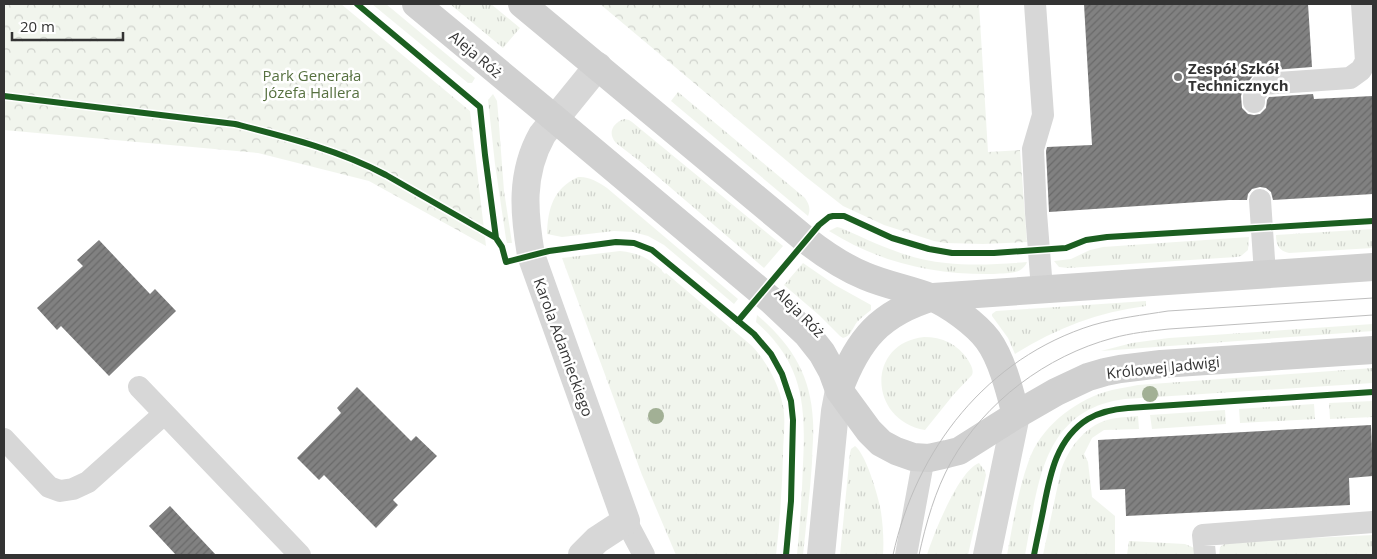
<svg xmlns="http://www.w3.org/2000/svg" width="1377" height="559" font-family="'Open Sans',sans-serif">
<defs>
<pattern id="grass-tufts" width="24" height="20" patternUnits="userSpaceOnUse" patternTransform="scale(1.25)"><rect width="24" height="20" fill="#f1f5ed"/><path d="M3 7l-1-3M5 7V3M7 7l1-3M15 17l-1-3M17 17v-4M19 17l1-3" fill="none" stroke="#cfd2cc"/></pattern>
<pattern id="park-crowns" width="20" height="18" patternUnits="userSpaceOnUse" patternTransform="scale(1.25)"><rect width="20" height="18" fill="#f1f5ed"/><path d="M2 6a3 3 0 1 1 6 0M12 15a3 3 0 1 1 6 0" fill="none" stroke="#cfd2cc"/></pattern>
<pattern id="building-hatch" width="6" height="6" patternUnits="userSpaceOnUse" patternTransform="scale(1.25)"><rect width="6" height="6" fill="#818181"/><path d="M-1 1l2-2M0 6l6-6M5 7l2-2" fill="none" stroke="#6a6a6a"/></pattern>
</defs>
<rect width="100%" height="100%" fill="#fff"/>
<path fill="url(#grass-tufts)" d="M372 4H386L475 78 472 83H468Z
M450 4H491L520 28 503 48Z
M678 92 805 198C809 204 811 209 808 216L671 101Z
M493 94 497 101 498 112 504 191 512 243H507L506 239 495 164 488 100Z
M624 119 629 120 632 122 783 246 764 268 642 163 616 143C607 133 613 123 624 119Z
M578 177C588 176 599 182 607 188L738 299 734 304 664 245 648 236 633 232 614 231 562 237 547 234C548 208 553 189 578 177Z
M837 227 841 228C875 243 909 260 946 263 973 266 1001 264 1027 262 1022 275 1006 273 994 274 934 275 880 263 829 231Z
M1373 229V248L1289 253C1279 251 1276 245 1276 235Z
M1249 237 1248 250 1241 256 1236 257 1068 268 1059 267 1054 261 1071 259 1090 250 1103 247Z
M620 251C639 253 648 258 662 270V271L665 274 666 273 752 346C767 362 779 384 783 406 786 422 783 440 783 456 782 489 780 522 776 555H676L642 475 562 258Z
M803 263 835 285 871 305V310C866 314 861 318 857 322 852 329 851 336 843 338L840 336 819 315 784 285Z
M1146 301V306C1099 312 1056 328 1015 354L1008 338 992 316V314L996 311Z
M757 315C791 344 811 375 813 421 814 435 812 449 812 463 810 494 806 525 803 555H797C800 525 802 494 803 464 806 405 803 363 756 322Z
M1373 324V331L1101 351 1132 343 1169 338Z
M924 337C942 337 958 344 968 360 971 365 974 370 972 375L954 394 925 430C868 420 866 343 924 337Z
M1373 368V383L1125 399C1040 410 1038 488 1025 555H1007C1013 523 1019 485 1031 455 1045 423 1079 398 1112 390 1120 388 1130 387 1138 385Z
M1373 401V417L1330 419 1329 403Z
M1314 404 1315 419 1240 423 1239 409Z
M1225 410 1226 424 1152 429 1150 415Z
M1138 416 1139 429 1104 430 1092 438 1084 454 1088 462 1092 497 1115 516V555H1043L1061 470C1069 448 1084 427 1107 420 1117 417 1128 417 1138 416Z
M855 446C866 454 879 498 881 512 883 526 884 541 883 555H840L850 453 851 449Z
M979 463 985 471 986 475 968 555H927C933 535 959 470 979 463Z
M1373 535V555H1219L1220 547 1227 542Z
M1129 541 1185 544 1194 548 1195 555H1127Z"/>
<path fill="url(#park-crowns)" d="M4 4H341L470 111 486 246 369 181 258 153 4 130Z
M600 4H979L988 152 1020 150 1027 242 983 244 945 243 934 241 884 225 843 206 806 177Z"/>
<path fill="url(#building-hatch)" d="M1084 4H1308L1312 67 1261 71 1255 73 1243 89 1241 96 1242 108 1248 114 1254 115 1260 114 1266 108 1267 100 1269 97 1313 94 1314 99 1373 96V194L1273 200 1271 192 1266 188 1260 187 1252 189 1248 194 1247 200H1229L1049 212 1046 151 1047 147 1092 145Z
M99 240 150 294 155 289 176 311 109 376 61 326 57 330 37 308 83 266 77 260Z
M357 387 411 441 416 436 437 456 393 500 398 505 376 528 324 475 319 480 297 458 341 413 337 408Z
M1371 425 1373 476 1349 478 1350 505 1126 516 1125 489 1100 490 1098 440Z
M170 506 216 555H176L149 526Z"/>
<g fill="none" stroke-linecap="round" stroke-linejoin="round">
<path stroke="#d7d7d7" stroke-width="22" d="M1035 4 1043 115 1033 149 1036 213 1042 289
M1254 102V96L1262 84 1350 78 1361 70 1366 61 1362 4
M1260 200 1265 274
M139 387 300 555
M4 439 49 487 60 491 73 489 88 482 164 414
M626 521 644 555
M906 555 924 457
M1205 555 1203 535 1373 522"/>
<path stroke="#d7d7d7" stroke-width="28" d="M582 555 597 540 626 521 531 255C524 214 520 174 542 135 547 128 554 121 559 114 572 98 585 82 598 66"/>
<path stroke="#d7d7d7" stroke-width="28" d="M821 555 835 411 839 390
M987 555 1016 415"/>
<path stroke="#d0d0d0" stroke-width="28" d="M416 4 555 119 772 301 807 334 822 353 832 371 839 390 869 431 881 443 896 451 913 457 929 458 947 454 959 451 1016 415 1056 392 1088 377 1105 372 1120 369 1161 364 1373 350
M522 4 806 240C824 254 843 267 865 276 886 285 909 289 930 297 948 303 977 325 988 340 1002 359 1010 392 1016 415
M839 390C858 339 880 313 933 297L1373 267"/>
<path stroke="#bebebe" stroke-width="1" d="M893 555C916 449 987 358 1093 325 1117 318 1143 315 1168 311L1373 298
M919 555C926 523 935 491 951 462 985 402 1046 356 1113 338 1131 333 1150 331 1169 329L1373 315"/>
<defs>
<path id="cycleway" d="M357 4 480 107 485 155 496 238
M4 96 235 124C286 137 339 150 386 175L496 238 502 247 506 262 549 251 616 242 634 243 652 250 754 334 771 354 782 374 791 401 793 420 791 501 786 555
M738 321 819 225 829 217 833 216H844L892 238 929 249 952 253H994L1066 248 1086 240 1107 237 1373 221
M1034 555C1037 539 1041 522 1044 506 1050 474 1057 438 1088 419 1100 412 1114 409 1128 408L1373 392"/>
</defs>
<use href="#cycleway" stroke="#fff" stroke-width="9"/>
<use href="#cycleway" stroke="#1b5e20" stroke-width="6"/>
</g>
<g fill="#a2b095">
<circle cx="1150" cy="394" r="8"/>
<circle cx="656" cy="416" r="8"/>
</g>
<circle fill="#7a7a7a" stroke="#fff" stroke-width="2" cx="1178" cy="77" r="5"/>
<g text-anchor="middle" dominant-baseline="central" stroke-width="5" stroke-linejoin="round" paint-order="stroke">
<g font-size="15" fill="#333" stroke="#fff">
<text transform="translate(476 54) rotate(40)">Aleja Róż</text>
<text transform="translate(800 312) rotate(45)">Aleja Róż</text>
<text transform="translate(564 347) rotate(70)">Karola Adamieckiego</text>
<text transform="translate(1163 367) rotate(-6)">Królowej Jadwigi</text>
</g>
<g font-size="15" font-weight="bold" fill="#333" stroke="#fff" text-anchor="start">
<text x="1188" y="68">Zespół Szkół<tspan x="1188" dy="17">Technicznych</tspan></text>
</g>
<g font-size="15" fill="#56703f" stroke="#fff">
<text x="312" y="75">Park Generała<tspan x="312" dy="17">Józefa Hallera</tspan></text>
</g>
</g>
<rect width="1377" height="559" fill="none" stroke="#333333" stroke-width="10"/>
<path d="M12 32v8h111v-8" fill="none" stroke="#333333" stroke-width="2.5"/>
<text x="20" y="32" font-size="15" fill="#333333" stroke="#ffffff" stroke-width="4" paint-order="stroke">20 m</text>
</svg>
